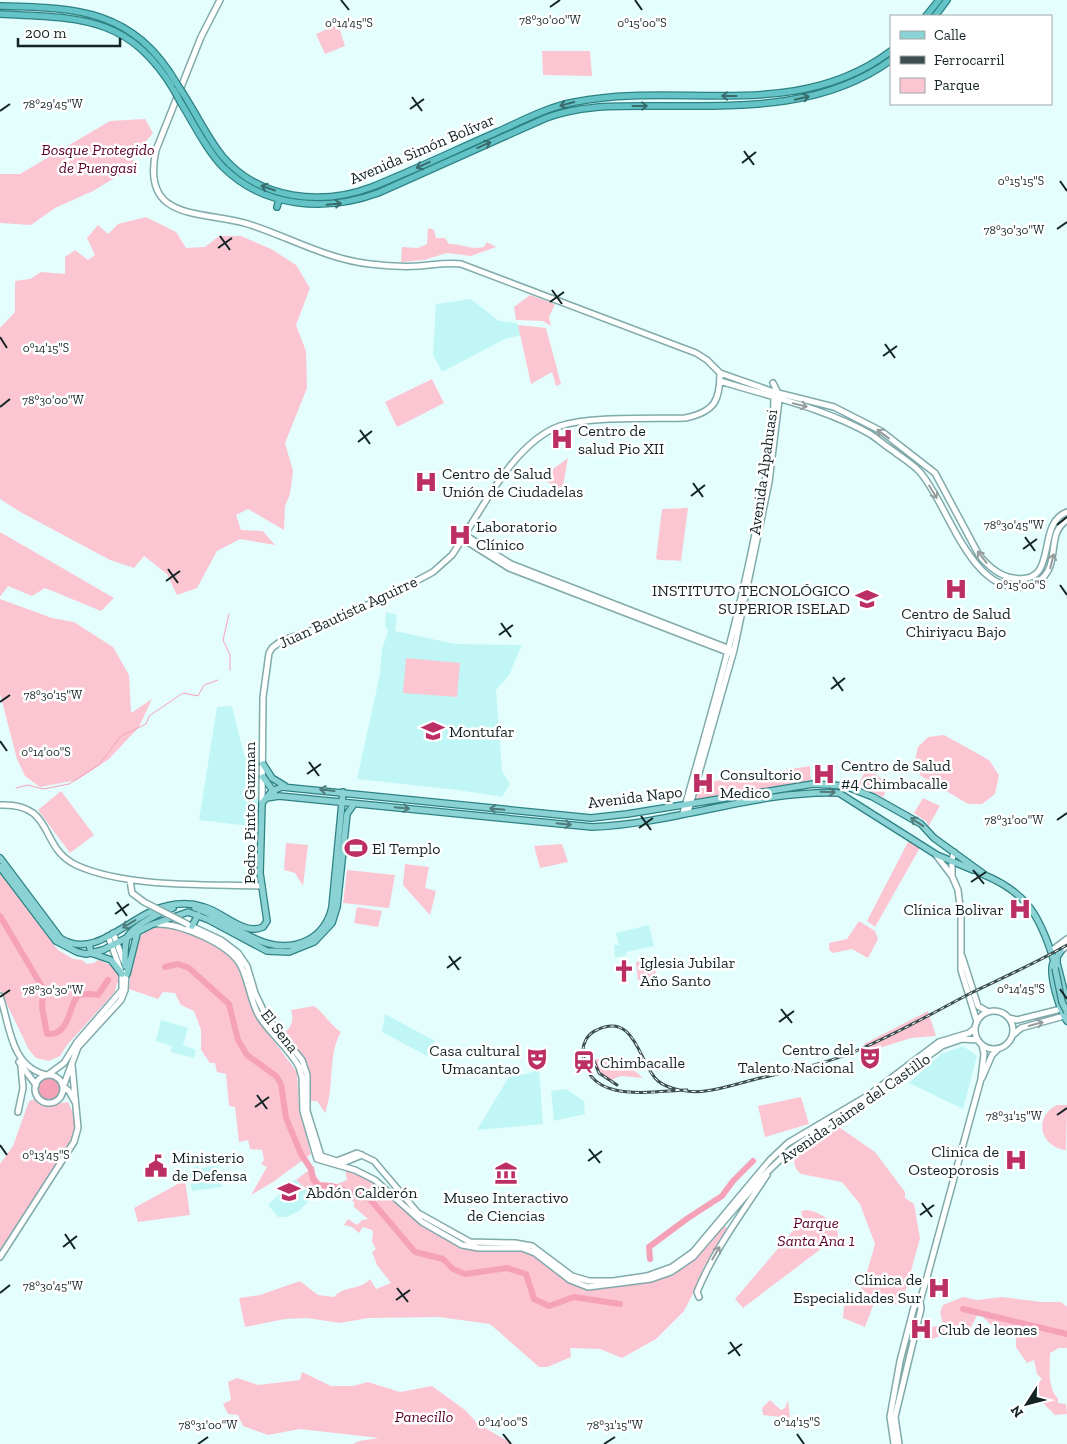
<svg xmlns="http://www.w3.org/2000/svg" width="1067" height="1444" font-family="'Zilla Slab',serif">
<rect width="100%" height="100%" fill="#e4fefe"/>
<path fill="#c1f6f7" d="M471 299 499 321 517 323 521 335 505 339 442 372 433 355 436 304Z
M386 612 397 615 395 631 455 644 522 645 509 675 496 690 502 771 510 784 502 797 458 790 357 779 380 674 382 649 388 631 385 626Z
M232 706 244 755 259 779 258 827 199 820 217 707Z
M649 925 654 946 626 952 627 955 615 958 614 945H619L616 933Z
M385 1014 435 1041 427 1056 382 1032Z
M161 1020 188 1028 183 1045 196 1050 194 1058 171 1052 172 1046 156 1041Z
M963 1046 977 1056 963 1109 909 1083 941 1054Z
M539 1069 543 1124 477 1130 510 1075 527 1074Z
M566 1089 584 1101 585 1114 554 1121 551 1091Z
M198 1165 199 1169 218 1165 222 1187 192 1191 189 1172Z
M295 1179 314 1196 299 1211 286 1217H278L268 1205Z"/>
<path fill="#fbc5d2" d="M338 24 345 46 325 54 316 34Z
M542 51H590L592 76 543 75Z
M145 119 153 133 142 146 134 143 133 167 93 191 55 208 31 225 0 223V174H20L110 121Z
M146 217 176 232 186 248 205 247 219 236H241L271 249 296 265 310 288 296 325 306 351 307 388 285 443 293 471 290 494 285 506 284 530 248 509 236 515 241 530 263 531 275 545 240 539 217 551 197 588 177 595 167 574 144 556 134 568 110 560 22 513 0 499V328L15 312V281L30 279 41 272 65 274V257L75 250 88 260 95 255 87 238 98 225 108 234 118 224Z
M428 228 434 230 436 238H445L449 244C464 244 469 250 484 247L487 242 496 247 471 256 447 253 424 260 401 262 402 247 418 248 427 244Z
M530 295 555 304 549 317 551 326 543 321 516 320 514 307Z
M518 325 546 328 561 384 556 386 552 372 531 384Z
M432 379 444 403 397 427 385 402Z
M568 458 563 486 558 488 544 480 546 474Z
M688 508 681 561C672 559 665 562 656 559L662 509Z
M0 532 114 598 101 611 45 588 32 596 8 586 0 597Z
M0 599 52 618 74 622 113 647 129 675 131 713 152 699 139 727 109 759 77 780 40 787 25 776 17 759 0 694Z
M406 658 460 663 457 697 403 693Z
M944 735 989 760 999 775 995 794 982 804H968L921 776 915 760 918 747 928 737Z
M810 766 811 784 695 799 703 783Z
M864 773 875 774 889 784 883 797 858 786Z
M61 791 94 835 70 853 38 810Z
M923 798 940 806 928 827 927 822 914 813Z
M909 840 922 844 875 927 867 921Z
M286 843 308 845 303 886 295 873 284 870Z
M562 844 568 862 540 868 534 846Z
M405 864 429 867 425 888 436 891 430 915 403 885Z
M347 870 395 875 389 908 343 903Z
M0 874 58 950 73 959 82 960 87 964 94 963 98 960C109 963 118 970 121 981L117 983 115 992 67 1045 60 1056 49 1061 36 1058 29 1050 0 990Z
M357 907 382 911 378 927 354 923Z
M859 921 875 931 878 939 868 958 852 949 833 953 829 950V943L847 939Z
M165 925 221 944 235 961 258 1020 297 1072 299 1106 311 1154 273 1182 251 1195 267 1167 261 1164 264 1160 262 1150 250 1149 248 1140 239 1142 235 1107 229 1106 226 1074 217 1072 215 1063H210L201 1050V1030L194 1011 181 1005 175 993 163 992 158 999 129 989C133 960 128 929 165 925Z
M654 958 656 978 638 980 636 962Z
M314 1006C325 1014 330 1025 341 1032 327 1056 335 1087 325 1113L317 1101H310C312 1068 305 1057 284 1033 292 1027 294 1020 291 1010Z
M928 1011 936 1036 911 1038 867 1052 864 1044Z
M595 1059C615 1059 630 1065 643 1078L621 1076 611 1080 607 1078 599 1071Z
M801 1097 809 1124 765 1137 758 1106Z
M35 1099 49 1105 68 1102 74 1115 76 1128 71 1142 0 1254V1164L13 1146 29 1101Z
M1057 1105H1067L1066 1150C1040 1147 1033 1117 1057 1105Z
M836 1125 875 1152 905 1192V1198L914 1204 920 1238 902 1304C889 1306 866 1297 859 1285L868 1269 875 1244 860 1204 842 1182 801 1174C792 1166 793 1159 797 1148Z
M314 1166 315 1174 320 1182 337 1184 347 1180 345 1169 370 1180 413 1216 457 1244 528 1250 585 1288H602L651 1280 693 1259 725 1226 727 1229 704 1267 696 1288 684 1311 656 1339 622 1358 600 1349 570 1348 571 1357 547 1367H539L490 1324 439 1317 368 1318 340 1323 307 1318 285 1319 245 1327 239 1298 260 1295 300 1281 318 1295 334 1297C344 1285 360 1291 370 1279L376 1289 391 1283 377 1265 372 1252 376 1249 372 1242 373 1233 372 1230 363 1227 359 1233 352 1227 344 1225 348 1219 357 1225 362 1220 368 1219 354 1207V1202L338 1193 334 1195 329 1193 325 1196 317 1191 312 1194 296 1180Z
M185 1180 190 1215 138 1222 134 1208Z
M807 1210C822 1212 849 1229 833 1246L826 1245 743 1308 735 1299 803 1219 801 1211Z
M845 1294 874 1303 865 1327 843 1318Z
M963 1297 977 1300 1002 1297 1042 1302H1061L1067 1307V1348H1059L1050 1353C1050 1370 1047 1386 1058 1399V1403L1066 1404 1067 1414 1055 1415 1041 1401 1037 1384 1042 1379 1037 1374 1034 1360 1027 1363 1016 1347V1332L995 1329 980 1314 977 1315 968 1334 959 1328 930 1340 931 1327 941 1326 943 1324 940 1312 943 1305Z
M302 1372 331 1386H353L368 1382 400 1392 432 1386 465 1410 478 1424 513 1444H353L359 1441 379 1438 300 1429 268 1435 243 1426 238 1415 228 1414 223 1404 231 1400 228 1382 237 1378 258 1385 300 1380Z
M770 1400 781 1410 785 1408 788 1400 790 1418 763 1415 762 1408Z"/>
<path fill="#f5a2b9" d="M37 1089a12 12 0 1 1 24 0a12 12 0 1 1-24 0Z"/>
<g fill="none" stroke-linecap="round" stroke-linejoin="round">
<path stroke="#f5a2b9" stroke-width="1" d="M229 614 223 640 230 655V670
M16 788 28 785 43 789 69 784 99 765 121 736 146 724 149 716 183 693 198 696 204 685 218 680"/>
<path stroke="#f5a2b9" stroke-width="6" d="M0 916 41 985 43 992 42 1007 47 1034C70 1036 68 1007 78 995L90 994 98 995 108 980
M165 967 178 964 189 968 229 1004 238 1040 247 1055 276 1076 281 1084 286 1118 301 1154 311 1169 313 1179 318 1185 332 1186 369 1198 415 1252 443 1259 453 1269 465 1274 507 1268 526 1274 534 1299 549 1306 574 1297 620 1304
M650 1259 649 1247 688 1218 722 1196 733 1181 753 1161
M963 1309 1067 1334"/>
<defs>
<path id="secondary" d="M220 0 201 37 156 150C140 223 203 210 248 224 289 237 326 259 370 264 386 266 403 267 419 266 433 265 447 262 461 264L696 353 707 360 720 373C720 400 715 412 685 418 651 419 591 416 560 426 513 442 479 515 452 555L433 572 407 586 321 627 281 641 272 648 269 653 263 697 262 803
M720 373 774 392 834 407 881 431 935 473 979 555C988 566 999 576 1013 578 1061 586 1034 524 1067 512
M720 381C771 397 824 408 870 434 878 439 884 445 892 450 901 457 911 463 919 471 948 502 971 599 1027 586 1067 575 1042 536 1067 520
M465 535 511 564 730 649
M463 539 509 568 730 653
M0 805C56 803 38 847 76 865 126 888 207 884 262 886
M688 812 734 650 769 482 779 400 778 393 773 383
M683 813C709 721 736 629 755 534 764 489 774 442 774 396
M936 855 952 876 958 890 961 914V970L977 1022
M952 876V860L954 852
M130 880 132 893 144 902
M158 924C181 924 230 944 241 966 249 982 250 1000 259 1016 271 1035 289 1048 299 1067L302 1077 303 1111 317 1159 355 1170 375 1180 422 1222 462 1245 479 1248H522L535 1253 570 1280 588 1287 651 1279 671 1272 693 1257 761 1178 789 1151 830 1122 873 1096 942 1046 962 1039 978 1040
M189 925 221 940 238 953 247 966 255 993 266 1016 302 1060 307 1075V1111L321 1156 337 1161 357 1153 374 1161 418 1213 470 1242 515 1243 532 1246 572 1276 589 1281H613L647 1276 672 1267 693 1252 770 1160 788 1143 869 1095 939 1042 969 1033 975 1028
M113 933 124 962
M1051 951 1067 939
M1059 953 1067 945
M962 956 978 1006 988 1012
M0 996C10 1025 10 1067 47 1075
M975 1030a19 19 0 1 1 38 0a19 19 0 1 1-38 0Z
M1009 1018 1017 1020 1061 1009
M1012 1036 1021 1028 1064 1016
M19 1062 36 1085
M49 1074 64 1063 77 1042 122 990V974L108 936
M35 1089a14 14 0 1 1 28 0a14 14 0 1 1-28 0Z
M982 1078 992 1055 998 1049
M63 1087 78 1047 121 1000 125 990 126 972
M64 1087 69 1091 75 1102
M18 1112 23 1088 21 1067
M338 1165 362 1155
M0 1257 74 1142 78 1128 72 1065
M699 1297 697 1292C714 1250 742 1213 767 1175
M894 1444 890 1417 900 1361 914 1307 920 1301 927 1277 981 1079 984 1054 982 1045
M899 1444 895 1417 921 1309 920 1301"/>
<path id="primary" d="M263 764 272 778 285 786
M263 777 274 792
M266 798 279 796 592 827C674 824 757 790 839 793L937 855 973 870
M0 858 60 938C96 962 131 913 167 906 179 903 192 903 204 907 223 912 244 936 263 927L267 921 260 873 262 803 272 791 282 787 591 818 627 814 813 784 845 786 873 797 921 824 934 838 985 875
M0 867 56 941 77 952 86 954 103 950 151 925 188 912 209 920 267 951 289 952 314 942 332 923 337 907 347 814 354 804
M982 874C1027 892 1040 916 1054 961L1057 963 1067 1002
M195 908C232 920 266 961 308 940 321 933 329 921 332 907L343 792
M192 926 198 915
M89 944 91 953 111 960 122 974
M1054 961C1047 971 1060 1011 1067 1021
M1057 963V957L1061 951
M125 966C125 957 124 947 127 938 131 927 162 911 173 908
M127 974 137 934"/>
<path id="trunk" d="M0 6C78 8 133 9 177 84
M0 14C79 18 129 15 174 90
M926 16 939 0
M935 16 947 0
M184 95C197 115 208 139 223 157 260 200 322 206 372 187 414 170 456 150 497 132 522 121 547 107 575 102 681 81 796 123 891 51
M181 103C194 124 206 149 223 167 264 208 326 212 378 193L546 118C580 105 616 106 652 106 733 106 821 111 891 60
M277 207 279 199"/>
</defs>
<use href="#secondary" stroke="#81aaab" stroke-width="8"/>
<use href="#primary" stroke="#2f8284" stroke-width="8"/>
<use href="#trunk" stroke="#2f8284" stroke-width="8"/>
<use href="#secondary" stroke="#fff" stroke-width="5"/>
<use href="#primary" stroke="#8bd2d4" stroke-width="5.5"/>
<use href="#trunk" stroke="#64c3c6" stroke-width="5.5"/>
<defs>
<path id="rail" d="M592 1056 599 1073 617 1085
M687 1090C652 1091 587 1105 583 1054 582 1044 587 1034 597 1030 636 1011 639 1065 658 1081 669 1090 691 1093 705 1091 722 1089 740 1083 756 1079 793 1070 831 1063 865 1047 901 1031 935 1012 969 994 1002 978 1036 963 1067 945"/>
</defs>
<use href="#rail" stroke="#3c4e4e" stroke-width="3"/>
<use href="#rail" stroke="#fff" stroke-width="1" stroke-dasharray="4" stroke-linecap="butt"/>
<defs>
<path id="secondary-bridge" d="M144 902 187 924"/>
<path id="primary-bridge" d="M1055 968 1062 1002 1067 1012"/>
<path id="trunk-bridge" d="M177 84 184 95
M174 90 181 103"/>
</defs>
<use href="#secondary-bridge" stroke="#81aaab" stroke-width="8" stroke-linecap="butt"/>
<use href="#primary-bridge" stroke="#2f8284" stroke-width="8" stroke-linecap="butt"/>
<use href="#trunk-bridge" stroke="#2f8284" stroke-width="8" stroke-linecap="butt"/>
<use href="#secondary-bridge" stroke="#fff" stroke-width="5"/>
<use href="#primary-bridge" stroke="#8bd2d4" stroke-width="5.5"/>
<use href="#trunk-bridge" stroke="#64c3c6" stroke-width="5.5"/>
</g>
<defs><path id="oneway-shaft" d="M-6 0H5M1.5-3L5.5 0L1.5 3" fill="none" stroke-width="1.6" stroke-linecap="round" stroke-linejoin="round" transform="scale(1.25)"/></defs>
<g stroke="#386c6d">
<use href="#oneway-shaft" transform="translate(729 96) rotate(-180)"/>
<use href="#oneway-shaft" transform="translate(802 98) rotate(-13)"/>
<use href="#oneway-shaft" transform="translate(567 104) rotate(165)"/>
<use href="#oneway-shaft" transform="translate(640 106)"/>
<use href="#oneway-shaft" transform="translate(484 145) rotate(-24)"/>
<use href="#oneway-shaft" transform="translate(423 165) rotate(156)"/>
<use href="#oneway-shaft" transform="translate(268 188) rotate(-161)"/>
<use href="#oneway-shaft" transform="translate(334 204) rotate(-5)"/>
</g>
<g stroke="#959c9d">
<use href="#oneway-shaft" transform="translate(800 405) rotate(13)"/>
<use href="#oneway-shaft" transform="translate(883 434) rotate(-144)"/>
<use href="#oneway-shaft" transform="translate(933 492) rotate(59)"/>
<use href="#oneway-shaft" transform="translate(982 557) rotate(-128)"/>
<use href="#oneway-shaft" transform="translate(1052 561) rotate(-76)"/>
<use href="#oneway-shaft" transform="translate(1036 1024) rotate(-16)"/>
<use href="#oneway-shaft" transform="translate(716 1253) rotate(-60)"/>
</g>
<g stroke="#507b7c">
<use href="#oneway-shaft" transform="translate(327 790) rotate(-173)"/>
<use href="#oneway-shaft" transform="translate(828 792) rotate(2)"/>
<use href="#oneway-shaft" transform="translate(402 808) rotate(5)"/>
<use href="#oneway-shaft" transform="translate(497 809) rotate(-174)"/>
<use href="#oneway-shaft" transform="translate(917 822) rotate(-147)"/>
<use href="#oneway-shaft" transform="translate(564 824) rotate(6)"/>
<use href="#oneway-shaft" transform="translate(129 924) rotate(149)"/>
</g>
<path fill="none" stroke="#142425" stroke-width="2" d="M341 0 349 10M635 0 642 10M550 7 560 0M412 97 422 111M410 109 424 99M0 111 10 104M744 151 754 165M742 163 756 152M1060 181 1067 191M1057 229 1067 222M220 236 230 250M218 248 232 238M552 290 562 304M550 302 564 292M0 337 7 348M885 344 895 358M883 356 897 346M0 407 10 399M360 430 370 444M358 442 372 431M693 483 703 497M691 496 705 485M1057 525 1067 517M1025 537 1035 551M1023 549 1037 539M168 569 178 583M166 581 180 571M1060 585 1067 595M501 623 511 637M499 635 513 625M833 677 843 691M831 689 845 678M0 702 10 695M0 741 7 751M309 762 319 776M307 774 321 764M641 816 651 830M1057 820 1067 813M639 828 653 818M973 870 984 884M971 882 986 872M117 902 127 916M115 914 129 904M449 956 459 970M447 968 461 957M1060 989 1067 999M0 997 10 990M781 1009 792 1023M779 1022 794 1011M257 1095 267 1109M255 1107 269 1097M1057 1115 1067 1108M0 1145 7 1155M589 1149 600 1163M588 1161 602 1151M922 1203 932 1217M920 1215 934 1205M65 1234 75 1249M63 1247 77 1236M397 1288 408 1302M0 1293 10 1285M396 1300 410 1290M730 1342 740 1356M728 1354 742 1344M503 1434 511 1444M797 1434 804 1444M198 1444 208 1437M604 1444 615 1437"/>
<defs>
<symbol id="hospital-bare" viewBox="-9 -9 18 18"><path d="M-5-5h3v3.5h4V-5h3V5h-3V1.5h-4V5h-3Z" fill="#bb2f65" stroke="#fff" stroke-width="2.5" paint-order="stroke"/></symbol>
<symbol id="university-bare" viewBox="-9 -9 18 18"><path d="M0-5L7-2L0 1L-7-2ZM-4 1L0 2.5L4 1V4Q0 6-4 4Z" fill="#bb2f65" stroke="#fff" stroke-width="2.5" paint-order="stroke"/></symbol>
<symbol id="stadium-bare" viewBox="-9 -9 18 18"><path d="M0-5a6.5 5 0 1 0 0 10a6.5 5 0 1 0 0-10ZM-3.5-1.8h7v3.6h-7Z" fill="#bb2f65" stroke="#fff" stroke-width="2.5" paint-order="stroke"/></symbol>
<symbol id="church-bare" viewBox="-9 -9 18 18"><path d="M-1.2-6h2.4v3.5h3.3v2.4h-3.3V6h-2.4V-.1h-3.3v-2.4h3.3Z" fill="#bb2f65" stroke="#fff" stroke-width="2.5" paint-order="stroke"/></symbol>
<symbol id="theatre-bare" viewBox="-9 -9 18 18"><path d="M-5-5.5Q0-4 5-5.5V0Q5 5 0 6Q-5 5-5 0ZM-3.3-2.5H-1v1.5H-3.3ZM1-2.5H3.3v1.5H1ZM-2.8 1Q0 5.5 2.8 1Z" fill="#bb2f65" stroke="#fff" stroke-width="2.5" paint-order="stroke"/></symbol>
<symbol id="station-bare" viewBox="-9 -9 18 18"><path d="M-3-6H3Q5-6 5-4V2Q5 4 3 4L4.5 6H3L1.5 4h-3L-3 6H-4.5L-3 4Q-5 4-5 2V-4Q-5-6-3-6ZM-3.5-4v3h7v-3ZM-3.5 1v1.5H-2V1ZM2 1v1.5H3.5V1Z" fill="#bb2f65" stroke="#fff" stroke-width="2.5" paint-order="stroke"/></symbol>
<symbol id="civic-bare" viewBox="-9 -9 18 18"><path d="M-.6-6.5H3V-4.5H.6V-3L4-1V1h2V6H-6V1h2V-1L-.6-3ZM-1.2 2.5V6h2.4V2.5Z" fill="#bb2f65" stroke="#fff" stroke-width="2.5" paint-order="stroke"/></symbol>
<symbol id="museum-bare" viewBox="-9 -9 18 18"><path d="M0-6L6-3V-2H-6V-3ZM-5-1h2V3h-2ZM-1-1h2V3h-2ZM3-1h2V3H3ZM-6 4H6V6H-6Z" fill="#bb2f65" stroke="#fff" stroke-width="2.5" paint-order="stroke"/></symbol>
</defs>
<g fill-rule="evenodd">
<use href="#hospital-bare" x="546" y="423" width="32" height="32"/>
<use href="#hospital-bare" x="410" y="466" width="32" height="32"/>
<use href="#hospital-bare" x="444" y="519" width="32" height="32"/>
<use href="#hospital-bare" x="940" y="573" width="32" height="32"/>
<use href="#university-bare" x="851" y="583" width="32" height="32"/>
<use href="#university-bare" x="417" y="715" width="32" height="32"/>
<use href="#hospital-bare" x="808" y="758" width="32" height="32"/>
<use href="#hospital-bare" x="687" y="767" width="32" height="32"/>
<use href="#stadium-bare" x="340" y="832" width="32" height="32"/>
<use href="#hospital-bare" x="1004" y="893" width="32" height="32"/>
<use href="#church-bare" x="608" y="955" width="32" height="32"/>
<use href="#theatre-bare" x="854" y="1042" width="32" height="32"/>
<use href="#theatre-bare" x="521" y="1043" width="32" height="32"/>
<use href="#station-bare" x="568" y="1046" width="32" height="32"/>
<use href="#hospital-bare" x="1000" y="1144" width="32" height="32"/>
<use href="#civic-bare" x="140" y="1150" width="32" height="32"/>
<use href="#museum-bare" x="490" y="1157" width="32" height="32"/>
<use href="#university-bare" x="273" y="1176" width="32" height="32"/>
<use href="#hospital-bare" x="923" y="1272" width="32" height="32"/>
<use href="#hospital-bare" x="905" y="1313" width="32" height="32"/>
</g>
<g text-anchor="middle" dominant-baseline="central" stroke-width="5" stroke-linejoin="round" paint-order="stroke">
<g font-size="16" font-style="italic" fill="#5b0029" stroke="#fff">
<text x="98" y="149">Bosque Protegido<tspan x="98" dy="18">de Puengasi</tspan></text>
<text x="816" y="1222">Parque<tspan x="816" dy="18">Santa Ana 1</tspan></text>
<text x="424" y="1416">Panecillo</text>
</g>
<g font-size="16" fill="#142425" stroke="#fff">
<text transform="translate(422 149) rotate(-23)">Avenida Simón Bolívar</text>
<text transform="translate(763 472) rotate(-82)">Avenida Alpahuasi</text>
<text transform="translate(348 612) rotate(-25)">Juan Bautista Aguirre</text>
<text transform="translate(635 797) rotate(-7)">Avenida Napo</text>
<text transform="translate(249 813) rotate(-90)">Pedro Pinto Guzman</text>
<text transform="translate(280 1031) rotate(52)">El Sena</text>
<text transform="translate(855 1108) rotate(-35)">Avenida Jaime del Castillo</text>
</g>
<g font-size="16" fill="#142425" stroke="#fff" text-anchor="start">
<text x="578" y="430">Centro de<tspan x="578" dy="18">salud Pio XII</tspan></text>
<text x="442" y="473">Centro de Salud<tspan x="442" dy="18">Unión de Ciudadelas</tspan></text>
<text x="476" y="526">Laboratorio<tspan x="476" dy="18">Clínico</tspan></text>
<text x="850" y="590" text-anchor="end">INSTITUTO TECNOLÓGICO<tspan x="850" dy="18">SUPERIOR ISELAD</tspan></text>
<text x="956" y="613" text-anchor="middle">Centro de Salud<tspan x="956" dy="18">Chiriyacu Bajo</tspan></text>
<text x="449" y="731">Montufar</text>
<text x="841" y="765">Centro de Salud<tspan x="841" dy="18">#4 Chimbacalle</tspan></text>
<text x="720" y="774">Consultorio<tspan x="720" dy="18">Medico</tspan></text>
<text x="372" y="848">El Templo</text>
<text x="1004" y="909" text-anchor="end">Clínica Bolivar</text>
<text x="640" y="962">Iglesia Jubilar<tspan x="640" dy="18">Año Santo</tspan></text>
<text x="854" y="1049" text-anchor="end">Centro del<tspan x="854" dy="18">Talento Nacional</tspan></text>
<text x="520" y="1050" text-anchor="end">Casa cultural<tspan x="520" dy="18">Umacantao</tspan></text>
<text x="600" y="1062">Chimbacalle</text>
<text x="999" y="1151" text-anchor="end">Clinica de<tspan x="999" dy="18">Osteoporosis</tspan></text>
<text x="172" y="1157">Ministerio<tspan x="172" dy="18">de Defensa</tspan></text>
<text x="306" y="1192">Abdón Calderón</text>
<text x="506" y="1197" text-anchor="middle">Museo Interactivo<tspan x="506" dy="18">de Ciencias</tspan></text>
<text x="922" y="1279" text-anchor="end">Clínica de<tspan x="922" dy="18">Especialidades Sur</tspan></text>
<text x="938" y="1329">Club de leones</text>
</g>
</g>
<g font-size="12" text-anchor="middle" fill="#142425" stroke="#fff" stroke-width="5" stroke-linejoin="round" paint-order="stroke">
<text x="550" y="24">78°30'00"W</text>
<text x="349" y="27">0°14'45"S</text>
<text x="642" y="27">0°15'00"S</text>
<text x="53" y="108">78°29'45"W</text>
<text x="1021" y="185">0°15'15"S</text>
<text x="1014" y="234">78°30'30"W</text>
<text x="46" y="352">0°14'15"S</text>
<text x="53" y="404">78°30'00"W</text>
<text x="1014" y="529">78°30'45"W</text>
<text x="1021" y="589">0°15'00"S</text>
<text x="53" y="699">78°30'15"W</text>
<text x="46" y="756">0°14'00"S</text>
<text x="1014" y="824">78°31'00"W</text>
<text x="1021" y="993">0°14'45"S</text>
<text x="53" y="994">78°30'30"W</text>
<text x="1014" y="1120">78°31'15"W</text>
<text x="46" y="1159">0°13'45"S</text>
<text x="53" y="1290">78°30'45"W</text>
<text x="503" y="1426">0°14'00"S</text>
<text x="797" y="1426">0°14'15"S</text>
<text x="208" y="1429">78°31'00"W</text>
<text x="615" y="1429">78°31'15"W</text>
</g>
<rect x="890" y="15" width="162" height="90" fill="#ffffff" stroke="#a1a7a8"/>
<rect x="900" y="31" width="25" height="8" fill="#8bd2d4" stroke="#a1a7a8"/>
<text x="934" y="40" font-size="15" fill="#142425">Calle</text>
<rect x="900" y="56" width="25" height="8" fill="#3c4e4e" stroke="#a1a7a8"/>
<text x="934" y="65" font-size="15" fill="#142425">Ferrocarril</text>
<rect x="900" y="78" width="25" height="15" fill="#fbc5d2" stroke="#a1a7a8"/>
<text x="934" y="90" font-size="15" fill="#142425">Parque</text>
<g transform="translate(1027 1404) rotate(234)" stroke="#ffffff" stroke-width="4" paint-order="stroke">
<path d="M0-4L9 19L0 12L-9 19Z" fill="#142425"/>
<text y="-8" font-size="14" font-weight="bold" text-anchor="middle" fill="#142425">N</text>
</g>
<path d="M18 38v8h102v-8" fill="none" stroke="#142425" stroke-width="2.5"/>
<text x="25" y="38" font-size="15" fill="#142425" stroke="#ffffff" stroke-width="4" paint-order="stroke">200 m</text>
</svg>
